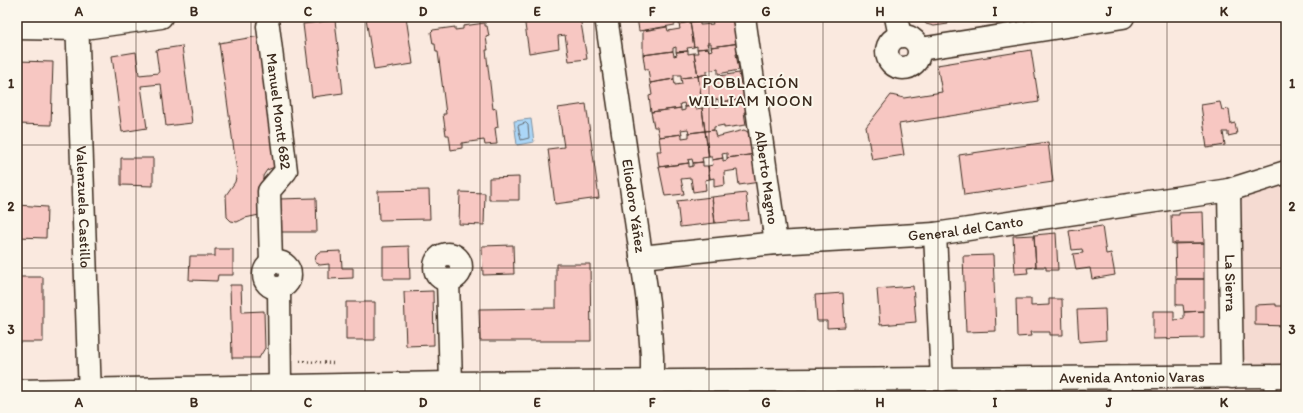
<svg xmlns="http://www.w3.org/2000/svg" width="1303" height="413" font-family="Itim,sans-serif">
<rect width="100%" height="100%" fill="#fae9df"/>
<filter id="ink" filterUnits="userSpaceOnUse"><feTurbulence type="fractalNoise" baseFrequency=".025" numOctaves="2"/><feDisplacementMap in="SourceGraphic" scale="8" xChannelSelector="R" yChannelSelector="G"/><feConvolveMatrix kernelMatrix="1 2 1 2 8 2 1 2 1" color-interpolation-filters="sRGB"/></filter>
<g filter="url(#ink)">
<path fill="#f5dbd2" d="M1286 180V364H1254L1243 359 1241 356 1239 200 1241 196Z"/>
<path fill="#abd6f7" stroke="#7e91a0" d="M531 119 534 142 517 145 514 121Z"/>
<g fill="none" stroke-linecap="round" stroke-linejoin="round">
<path stroke="#686f75" stroke-width="1" d="M526 123 528 125 529 138 521 140 518 126Z"/>
</g>
<path fill="#f7c7c2" stroke="#3b2a1e" d="M373 17H406L413 64 374 70 366 18Z
M524 17H580L587 59 569 61 565 35 558 36 559 48 529 53Z
M637 17H674L675 25 639 31Z
M677 17H702V19L679 24Z
M711 17H729L711 20Z
M920 17H946L948 24 934 26 926 24Z
M733 18 734 29 738 28 740 43 711 47V43H707L708 48 697 49V46L694 47 690 22 700 21V25L713 24 712 21Z
M335 20 343 93 312 97 303 24Z
M690 22 694 47 687 48 688 51 676 52V47L673 48V51L643 55V31L667 27 668 31 680 29 679 24Z
M485 23V26H487L489 36 486 37 488 50H486L493 109 496 108 498 127 495 128 497 144 485 145 484 140 462 143V148L451 150 449 135H446L443 114H446L438 52H436L435 44H433L431 32 433 30 455 27V30L463 29V26Z
M260 36 277 166 267 170 263 176 264 214 245 218 237 222 231 221 227 217 226 195 235 182 237 172 219 43Z
M740 43 741 53 736 54 739 70 718 74V69L707 71V74L698 76 694 53H698L697 49 708 48 709 51 712 50 711 47Z
M182 46 192 123 166 126 161 84 141 86 147 128 122 132 112 56 136 52 139 75 159 73 156 50Z
M1031 50 1039 102 899 124 904 155 872 160 866 127 891 95 904 98 942 92 937 65Z
M673 51 674 56 677 55 676 52 688 51V54L694 53 698 76 681 78V75H674V79L650 83 648 69H645L643 55Z
M17 61 53 62 51 125 17 124Z
M739 73 741 84H746L747 99 719 102V99L715 100V102L705 104 704 101 702 102 698 76 707 74 708 82 720 80 719 76Z
M698 76 702 102 695 103V106L685 107 684 103 680 104 681 108 651 112 649 96 652 95 650 83 674 79 675 85 682 84 681 78Z
M747 99 749 112H744L746 125 724 128V125L714 127V130L705 131 702 108 705 107V104L715 102 716 107 720 106 719 102Z
M1220 102 1222 110 1229 109 1231 124 1235 123 1237 134 1228 136V132H1223L1225 145 1207 148 1201 105Z
M586 104 599 198 555 204 548 149 564 147 558 108Z
M695 106 696 109 702 108 705 131 689 133 688 129 681 130 682 134 659 137 657 127H654L651 112 681 108V111L685 110V107Z
M714 130 716 137 744 130 748 132 749 138 753 137 756 154 727 158V153L722 154 723 158 712 160V157H709L705 131Z
M705 131 709 157 702 158 703 162 693 163 692 159 688 160 689 163 659 167 657 151H661L659 137 682 134V138L689 137V133Z
M1048 142 1053 182 964 195 959 155Z
M756 154 760 182 739 185 737 170 724 172 725 185 714 187V178L710 179 708 166 713 165 712 160 723 158V161L727 160V158Z
M121 158H153V186L121 185Z
M703 162V166H708L710 179 705 180 706 190 693 192 691 178 681 179 684 194 665 196 659 167 689 163V167L693 166V163Z
M519 177V200H489V178Z
M429 190 430 219 379 220 378 191Z
M460 192 485 193 484 225 459 224Z
M746 193 749 220 715 223 712 197Z
M712 197 715 223 680 227 677 201Z
M316 198 317 232H278V199Z
M17 205 47 207 46 238 18 237Z
M1203 212 1204 243 1172 244 1171 215H1179V213Z
M1102 226 1106 254 1111 253 1115 275 1092 279 1090 268 1076 270 1073 254 1083 253 1082 249 1072 250 1069 231Z
M1056 233 1058 270H1046V267H1036L1034 235Z
M1034 235 1036 267 1027 268 1028 273 1015 274 1013 236Z
M1175 243H1204V279H1176Z
M513 245 514 274 483 275 482 246Z
M409 246 410 279H383V247Z
M215 249H233V275H218L217 281 189 280 190 256H215Z
M341 251 342 268H353V278L329 279V264L320 265 315 262 316 255 319 252Z
M993 255 996 331 966 332 963 256Z
M556 264H590L591 341H480L479 309 556 308Z
M17 277H43V342H17Z
M1176 279H1204V311L1184 312 1183 305H1176Z
M230 285H241L242 312 264 311 265 348 259 358H232Z
M913 286 916 322 880 325 877 289Z
M433 291 434 345 406 346 404 292Z
M843 293 845 327 827 328V321H817L815 295Z
M1016 299H1031V306L1049 305V299H1062L1063 335H1050V332H1030L1031 336 1017 337Z
M346 302H375V340H346Z
M1276 304V306H1286V326L1255 325V305Z
M1105 309 1106 340 1079 342 1077 310Z
M1153 311H1174V320L1184 319V312L1204 311V338L1153 339Z"/>
<g fill="none" stroke-linecap="round" stroke-linejoin="round">
<defs>
<path id="lane" d="M1270 396V377"/>
<g id="street">
<path id="s1" d="M77 17 90 396"/>
<path id="s2" d="M744 17 776 243"/>
<path d="M896 17 900 36"/>
<path id="s3" d="M268 26 286 171 269 191 271 263"/>
<circle cx="903" cy="52" r="16"/>
<path d="M920 49 1123 17"/>
<path id="s4" d="M1229 190 1232 377"/>
<path d="M935 234 942 380"/>
<circle cx="448" cy="267" r="13"/>
<path id="s5" d="M641 257 776 243 935 234 1229 190 1286 172"/>
<circle cx="277" cy="275" r="13"/>
<path d="M448 280 451 383"/>
<path d="M279 288 280 386"/>
<path d="M1121 396 1122 378"/>
</g>
<g id="secondary">
<path d="M17 28 77 29 161 17"/>
<path id="s6" d="M17 391 451 383 1286 376"/>
</g>
<g id="primary">
<path id="s7" d="M606 17 648 302 652 356V396"/>
</g>
</defs>
<use href="#lane" stroke="#3b2a1e" stroke-width="14"/>
<use href="#street" stroke="#3b2a1e" stroke-width="25"/>
<use href="#secondary" stroke="#3b2a1e" stroke-width="25"/>
<use href="#primary" stroke="#3b2a1e" stroke-width="25"/>
<path stroke="#3b2a1e" stroke-width="2.5" stroke-dasharray="1 3" stroke-linecap="butt" d="M300 361 333 363"/>
<use href="#lane" stroke="#fbf7ec" stroke-width="11"/>
<use href="#street" stroke="#fbf7ec" stroke-width="22"/>
<use href="#secondary" stroke="#fbf7ec" stroke-width="22"/>
<use href="#primary" stroke="#fbf7ec" stroke-width="22"/>
</g>
</g>
<path fill="none" stroke="#3b2a1e" stroke-width="1" stroke-opacity="0.55" d="M136 17V396M251 17V396M365 17V396M480 17V396M594 17V396M709 17V396M823 17V396M938 17V396M1052 17V396M1167 17V396M17 145H1286M17 268H1286"/>
<g text-anchor="middle" dominant-baseline="central" stroke-width="4" stroke-linejoin="round" paint-order="stroke">
<g font-size="15" fill="#3b2a1e" stroke="#fbf7ec">
<text stroke="none"><textPath href="#s3" startOffset="86">Manuel Montt 682</textPath></text>
<text stroke="none"><textPath href="#s2" startOffset="162">Alberto Magno</textPath></text>
<text stroke="none"><textPath href="#s7" startOffset="191">Eliodoro Yáñez</textPath></text>
<text stroke="none"><textPath href="#s1" startOffset="190">Valenzuela Castillo</textPath></text>
<text stroke="none"><textPath href="#s5" startOffset="326">General del Canto</textPath></text>
<text stroke="none"><textPath href="#s4" startOffset="93">La Sierra</textPath></text>
<text stroke="none"><textPath href="#s6" startOffset="1115">Avenida Antonio Varas</textPath></text>
</g>
<g font-size="16" letter-spacing="1" fill="#3b2a1e" stroke="#fbf7ec">
<text x="751" y="82">POBLACIÓN<tspan x="751" dy="18">WILLIAM NOON</tspan></text>
</g>
</g>
<rect width="1303" height="413" fill="none" stroke="#fbf7ec" stroke-width="44"/>
<rect x="22" y="22" width="1259" height="369" fill="none" stroke="#3b2a1e" stroke-width="1.5"/>
<g font-size="13" text-anchor="middle" font-weight="bold" fill="#3b2a1e">
<text x="79" y="16">A</text>
<text x="194" y="16">B</text>
<text x="308" y="16">C</text>
<text x="423" y="16">D</text>
<text x="537" y="16">E</text>
<text x="652" y="16">F</text>
<text x="766" y="16">G</text>
<text x="880" y="16">H</text>
<text x="995" y="16">I</text>
<text x="1109" y="16">J</text>
<text x="1224" y="16">K</text>
<text x="11" y="88">1</text>
<text x="1292" y="88">1</text>
<text x="11" y="211">2</text>
<text x="1292" y="211">2</text>
<text x="11" y="334">3</text>
<text x="1292" y="334">3</text>
<text x="79" y="407">A</text>
<text x="194" y="407">B</text>
<text x="308" y="407">C</text>
<text x="423" y="407">D</text>
<text x="537" y="407">E</text>
<text x="652" y="407">F</text>
<text x="766" y="407">G</text>
<text x="880" y="407">H</text>
<text x="995" y="407">I</text>
<text x="1109" y="407">J</text>
<text x="1224" y="407">K</text>
</g>
</svg>
